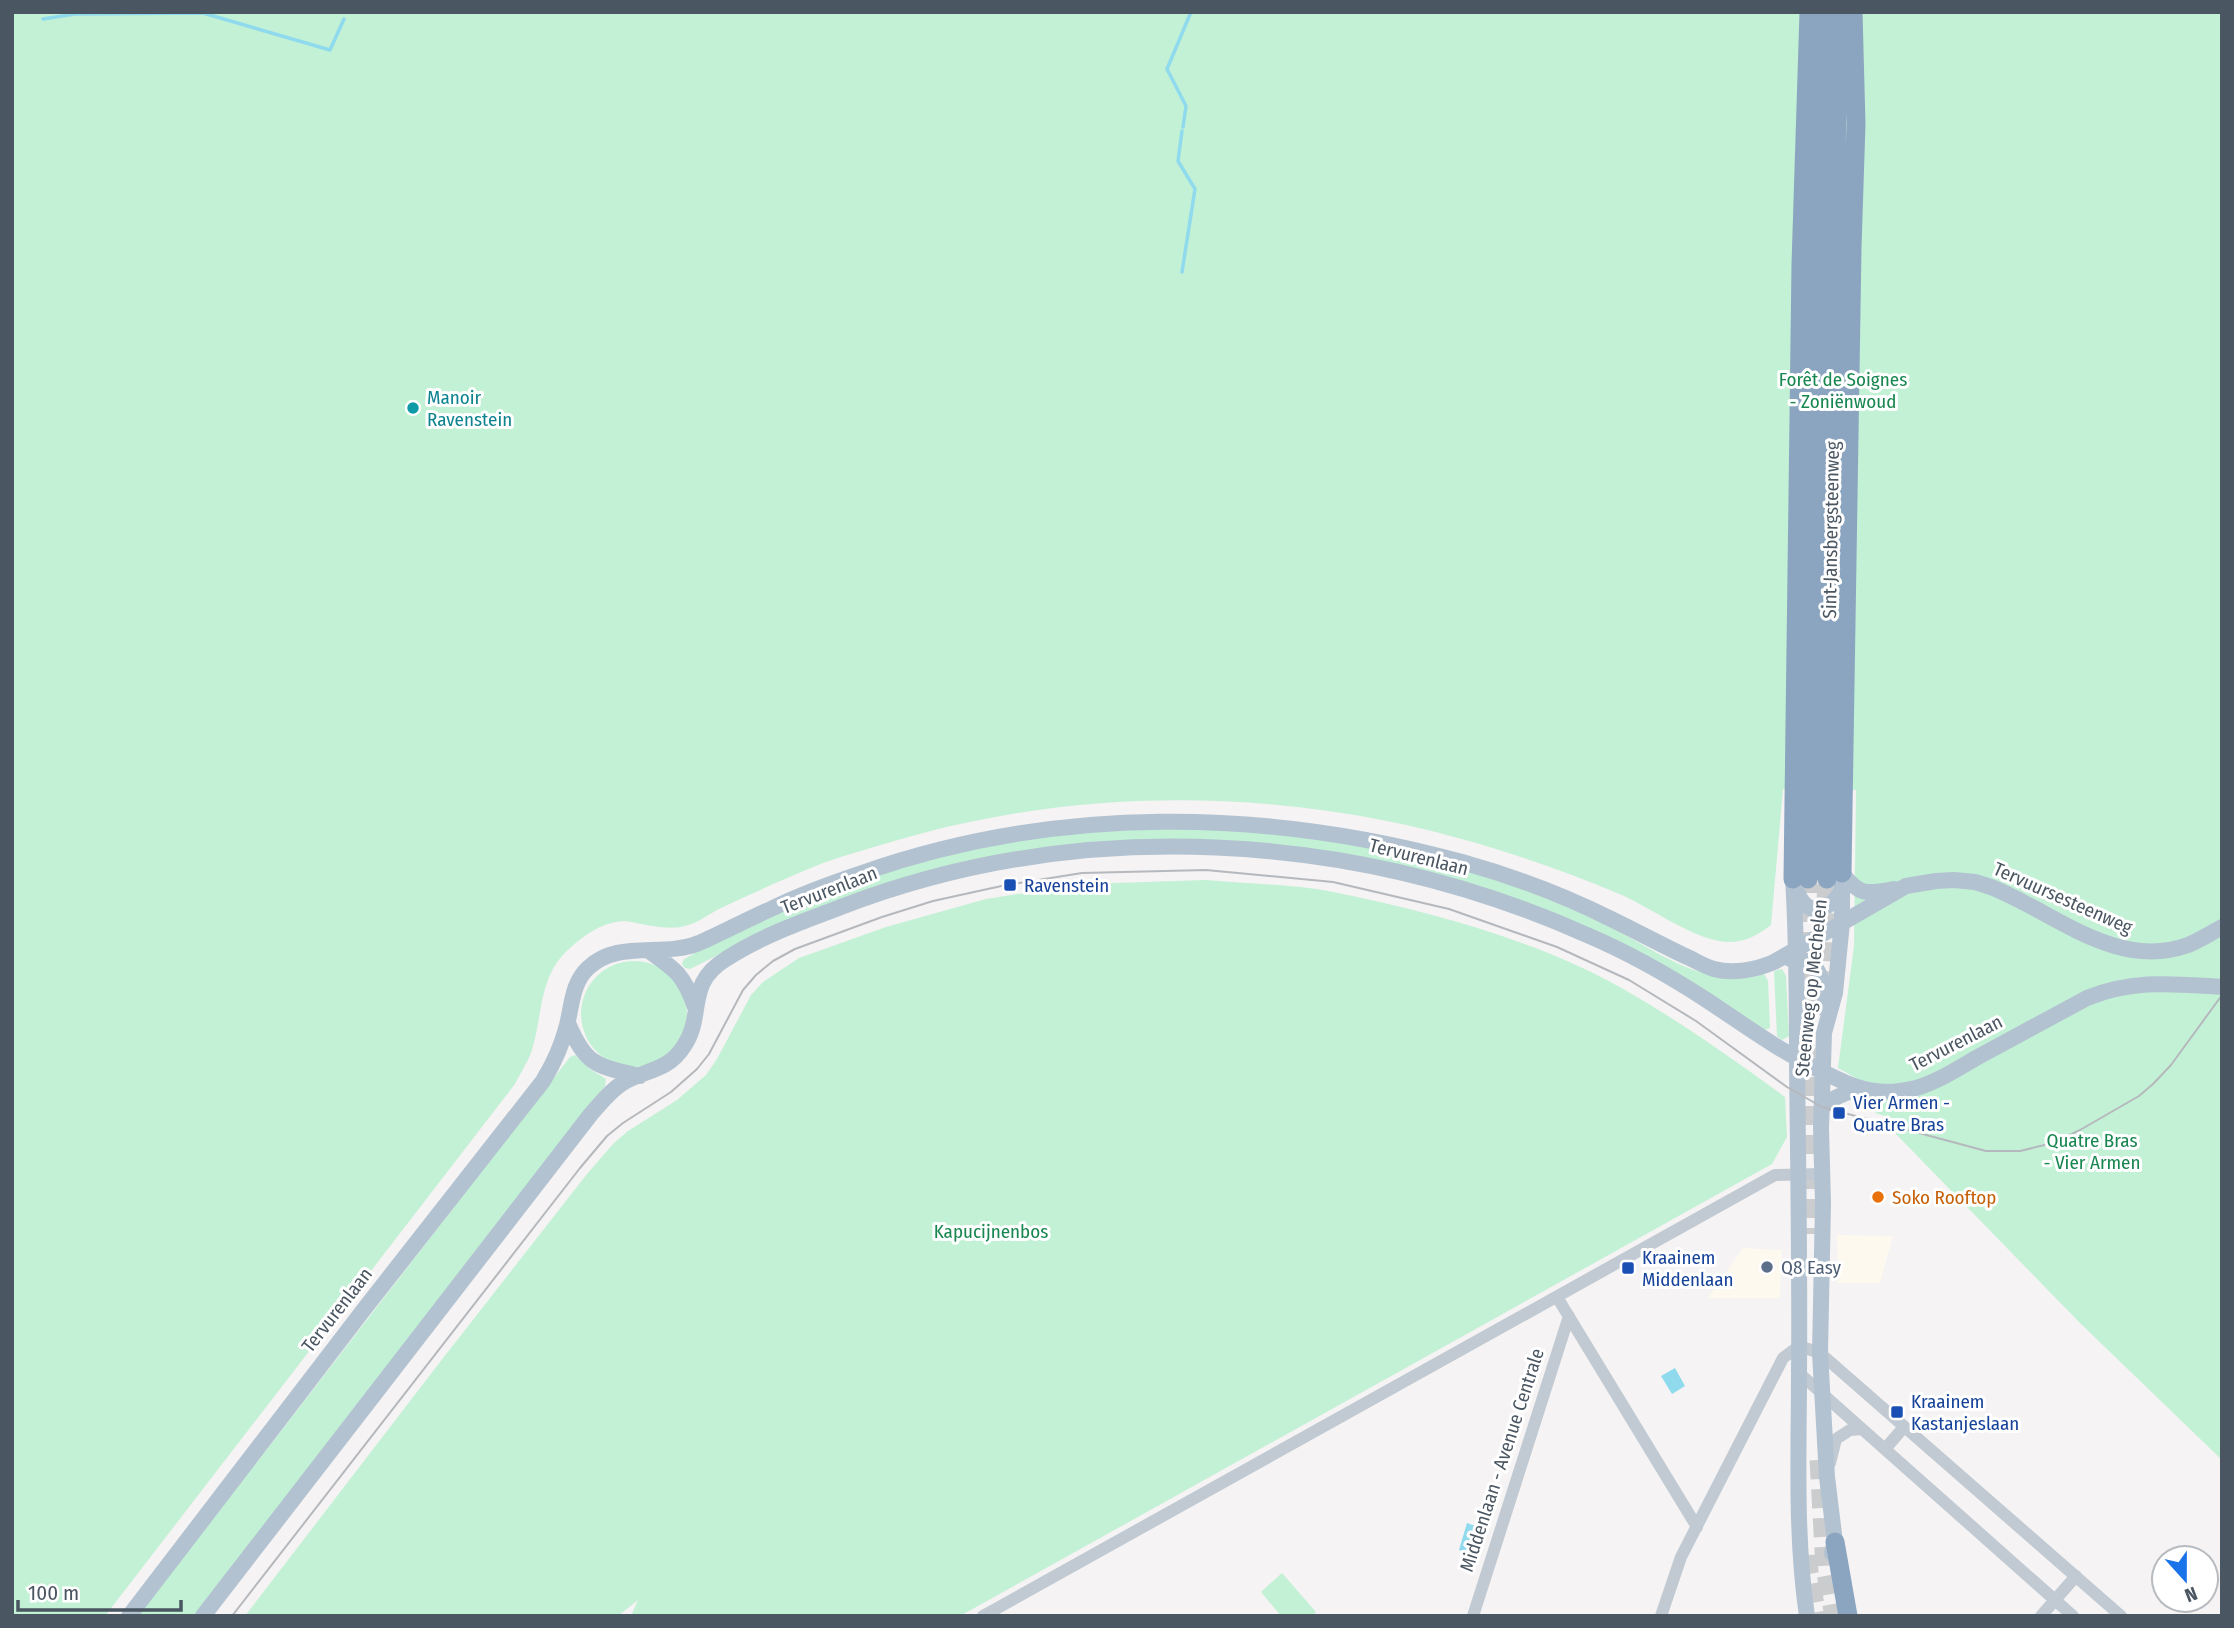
<svg xmlns="http://www.w3.org/2000/svg" width="2234" height="1628" font-family="'Fira Sans Condensed',sans-serif">
<rect width="100%" height="100%" fill="#f5f3f3"/>
<path fill="#fdf9ef" d="M1837 1235 1893 1236 1880 1283H1838Z
M1743 1248 1782 1250 1780 1298H1708Z"/>
<path fill="#c3f1d5" d="M12 12H2222V1460L2080 1323 1893 1131 1884 1116 1876 1113 1856 1078 1838 1068 1854 946 1856 790 1783 789 1771 925C1756 937 1739 945 1719 941 1686 935 1649 906 1617 893 1545 863 1463 836 1387 821 1222 788 1052 794 891 842 868 849 845 855 823 863 788 877 753 893 719 909 709 914 699 922 688 925 677 929 664 928 653 926 644 925 634 922 625 921 604 921 584 935 569 949 538 976 543 1017 531 1053 527 1063 520 1074 515 1084L105 1616H12Z
M1167 828C1317 830 1471 858 1606 925 1655 949 1705 991 1764 974L1768 981 1770 1028 1765 1030 1685 978 1505 895 1432 872 1364 857 1298 847 1238 841H1112L1065 846 1024 852 918 874 825 906 734 947 690 969 685 968 682 964 684 959C809 892 946 844 1088 832 1114 829 1141 829 1167 828Z
M1206 880C1246 884 1294 884 1333 892 1428 911 1541 941 1625 990 1681 1022 1733 1059 1785 1097L1787 1137 1772 1164 960 1616H631L638 1600 618 1616H245L440 1362 587 1174 614 1143 628 1131 677 1100 706 1075 717 1059 751 995 763 982 799 958 886 927 986 899 1084 884Z
M581 1014a53 53 0 1 1 106 0a53 53 0 1 1-106 0Z
M1782 969 1786 976 1789 1036 1782 1040 1777 1036 1774 971Z
M575 1055 590 1069 606 1079 605 1086 194 1616H138L570 1057Z
M1282 1573 1316 1612 1312 1616H1281L1261 1592Z"/>
<path fill="#90daee" d="M1675 1368 1685 1386 1672 1394 1661 1376Z
M1467 1523 1478 1527 1470 1553 1459 1550Z"/>
<g fill="none" stroke-linecap="round" stroke-linejoin="round">
<path stroke="#90daee" stroke-width="3.5" d="M43 19 75 14 203 13 330 50 344 19
M1183 127 1186 106 1167 69 1191 12
M1182 272 1195 189 1178 161 1182 131"/>
<path stroke="#caccce" stroke-width="19" stroke-dasharray="19 10" stroke-linecap="butt" d="M1822 990 1827 879
M1805 1154 1808 879
M1815 1170V1234
M1819 1460 1825 1568 1834 1616
M1808 1555 1809 1572 1817 1616"/>
<path stroke="#c1cad2" stroke-width="12" d="M1557 1297 1697 1527
M1799 1373 2073 1616
M1885 1449 1904 1427
M1830 1463 1836 1439 1850 1430 1862 1429
M983 1616 1775 1175 1821 1174
M1473 1616 1569 1316
M1661 1616 1681 1557 1783 1358 1799 1346 1820 1353 2121 1616
M2041 1616 2076 1576"/>
<path stroke="#b3c2d1" stroke-width="16" d="M1842 873C1859 896 1867 894 1894 889
M1793 879C1797 940 1797 999 1797 1060 1798 1164 1800 1268 1799 1372 1799 1454 1795 1535 1807 1616
M1796 888C1805 918 1828 914 1842 890
M649 951C676 970 684 975 695 1007
M1790 959C1821 955 1825 986 1825 1009
M568 1023C586 1066 597 1066 640 1076
M1822 1107 1837 1097 1858 1088
M1832 1553 1835 1542 1827 1477 1820 1353 1823 1203 1821 1128 1824 1033 1835 993 1842 923V873
M129 1616 365 1308 543 1081C554 1063 562 1045 567 1025 572 1005 572 983 588 968 618 939 662 958 699 943 724 932 748 919 773 908 801 894 832 883 862 873 1056 805 1265 808 1462 862 1512 876 1563 895 1609 918 1634 930 1658 943 1683 955 1693 959 1703 966 1714 969 1733 974 1756 970 1774 962L1906 886 1936 881 1954 880 1975 882 1991 887C2054 912 2116 971 2188 945 2200 940 2211 933 2222 927
M203 1616 591 1114C600 1104 609 1092 621 1084 644 1069 667 1073 684 1046 705 1015 685 984 726 959 761 936 802 922 841 907 1080 815 1354 831 1587 935 1627 952 1668 975 1705 999 1743 1024 1778 1050 1819 1070 1837 1079 1854 1088 1874 1091 1887 1093 1903 1091 1916 1088 1937 1082 1957 1069 1976 1058 2013 1038 2050 1018 2087 998 2134 979 2173 984 2222 987"/>
<path stroke="#8ba5c1" stroke-width="19" d="M1842 873 1852 248 1856 124 1853 12
M1793 879 1801 264 1809 12
M1808 879 1822 13
M1827 879 1838 12
M1835 1542 1848 1616"/>
<path stroke="#b5b8bd" stroke-width="2" d="M232 1616 580 1168 607 1136 623 1123 671 1092 697 1069 709 1054 743 990 756 975 773 961 795 949 882 917 933 901 1006 885 1082 873 1206 870 1333 882 1449 909 1557 947 1629 980 1696 1021 1787 1087 1822 1107 1986 1151H2020L2053 1143 2080 1130 2139 1096 2153 1084 2171 1065 2222 995"/>
</g>
<circle fill="#0f9aa8" stroke="#fff" stroke-width="2.5" cx="413" cy="408" r="7"/>
<g fill="#1a4fb4" stroke="#fff" stroke-width="2.5">
<rect x="1003" y="878" width="14" height="14" rx="3.5"/>
<rect x="1832" y="1106" width="14" height="14" rx="3.5"/>
<rect x="1621" y="1261" width="14" height="14" rx="3.5"/>
<rect x="1890" y="1405" width="14" height="14" rx="3.5"/>
</g>
<circle fill="#e8710a" stroke="#fff" stroke-width="2.5" cx="1878" cy="1197" r="7"/>
<circle fill="#5c6f8a" stroke="#fff" stroke-width="2.5" cx="1767" cy="1267" r="7"/>
<g text-anchor="middle" dominant-baseline="central" stroke-width="6" stroke-linejoin="round" paint-order="stroke">
<g font-size="19" fill="#17864f" stroke="#fff">
<text x="1843" y="379">Forêt de Soignes<tspan x="1843" dy="22">- Zoniënwoud</tspan></text>
<text x="2092" y="1140">Quatre Bras<tspan x="2092" dy="22">- Vier Armen</tspan></text>
<text x="991" y="1231">Kapucijnenbos</text>
</g>
<g font-size="19" fill="#0d838f" stroke="#fff" text-anchor="start">
<text x="427" y="397">Manoir<tspan x="427" dy="22">Ravenstein</tspan></text>
</g>
<g font-size="19" fill="#4a5661" stroke="#fff">
<text transform="translate(1831 530) rotate(-89)">Sint-Jansbergsteenweg</text>
<text transform="translate(1419 857) rotate(14)">Tervurenlaan</text>
<text transform="translate(829 890) rotate(-21)">Tervurenlaan</text>
<text transform="translate(2063 898) rotate(24)">Tervuursesteenweg</text>
<text transform="translate(1811 988) rotate(-84)">Steenweg op Mechelen</text>
<text transform="translate(1956 1043) rotate(-27)">Tervurenlaan</text>
<text transform="translate(337 1310) rotate(-52)">Tervurenlaan</text>
<text transform="translate(1502 1460) rotate(-72)">Middenlaan - Avenue Centrale</text>
</g>
<g font-size="19" fill="#164399" stroke="#fff" text-anchor="start">
<text x="1024" y="885">Ravenstein</text>
<text x="1853" y="1102">Vier Armen -<tspan x="1853" dy="22">Quatre Bras</tspan></text>
<text x="1642" y="1257">Kraainem<tspan x="1642" dy="22">Middenlaan</tspan></text>
<text x="1911" y="1401">Kraainem<tspan x="1911" dy="22">Kastanjeslaan</tspan></text>
</g>
<g font-size="19" fill="#c56008" stroke="#fff" text-anchor="start">
<text x="1892" y="1197">Soko Rooftop</text>
</g>
<g font-size="19" fill="#4e5e75" stroke="#fff" text-anchor="start">
<text x="1781" y="1267">Q8 Easy</text>
</g>
</g>
<rect width="2234" height="1628" fill="none" stroke="#4a5661" stroke-width="28"/>
<g transform="translate(2185 1579) rotate(159)"><circle r="33" fill="#ffffff" stroke="#b7bbc0" stroke-width="2"/>
<path d="M0-5L12 26L0 18L-12 26Z" fill="#1a73e8"/>
<text y="-10" font-size="19" font-weight="bold" text-anchor="middle" fill="#4a5661">N</text>
</g>
<path d="M18 1600v10h163v-10" fill="none" stroke="#4a5661" stroke-width="3.5"/>
<text x="28" y="1600" font-size="21" fill="#4a5661" stroke="#ffffff" stroke-width="5" paint-order="stroke">100 m</text>
</svg>
